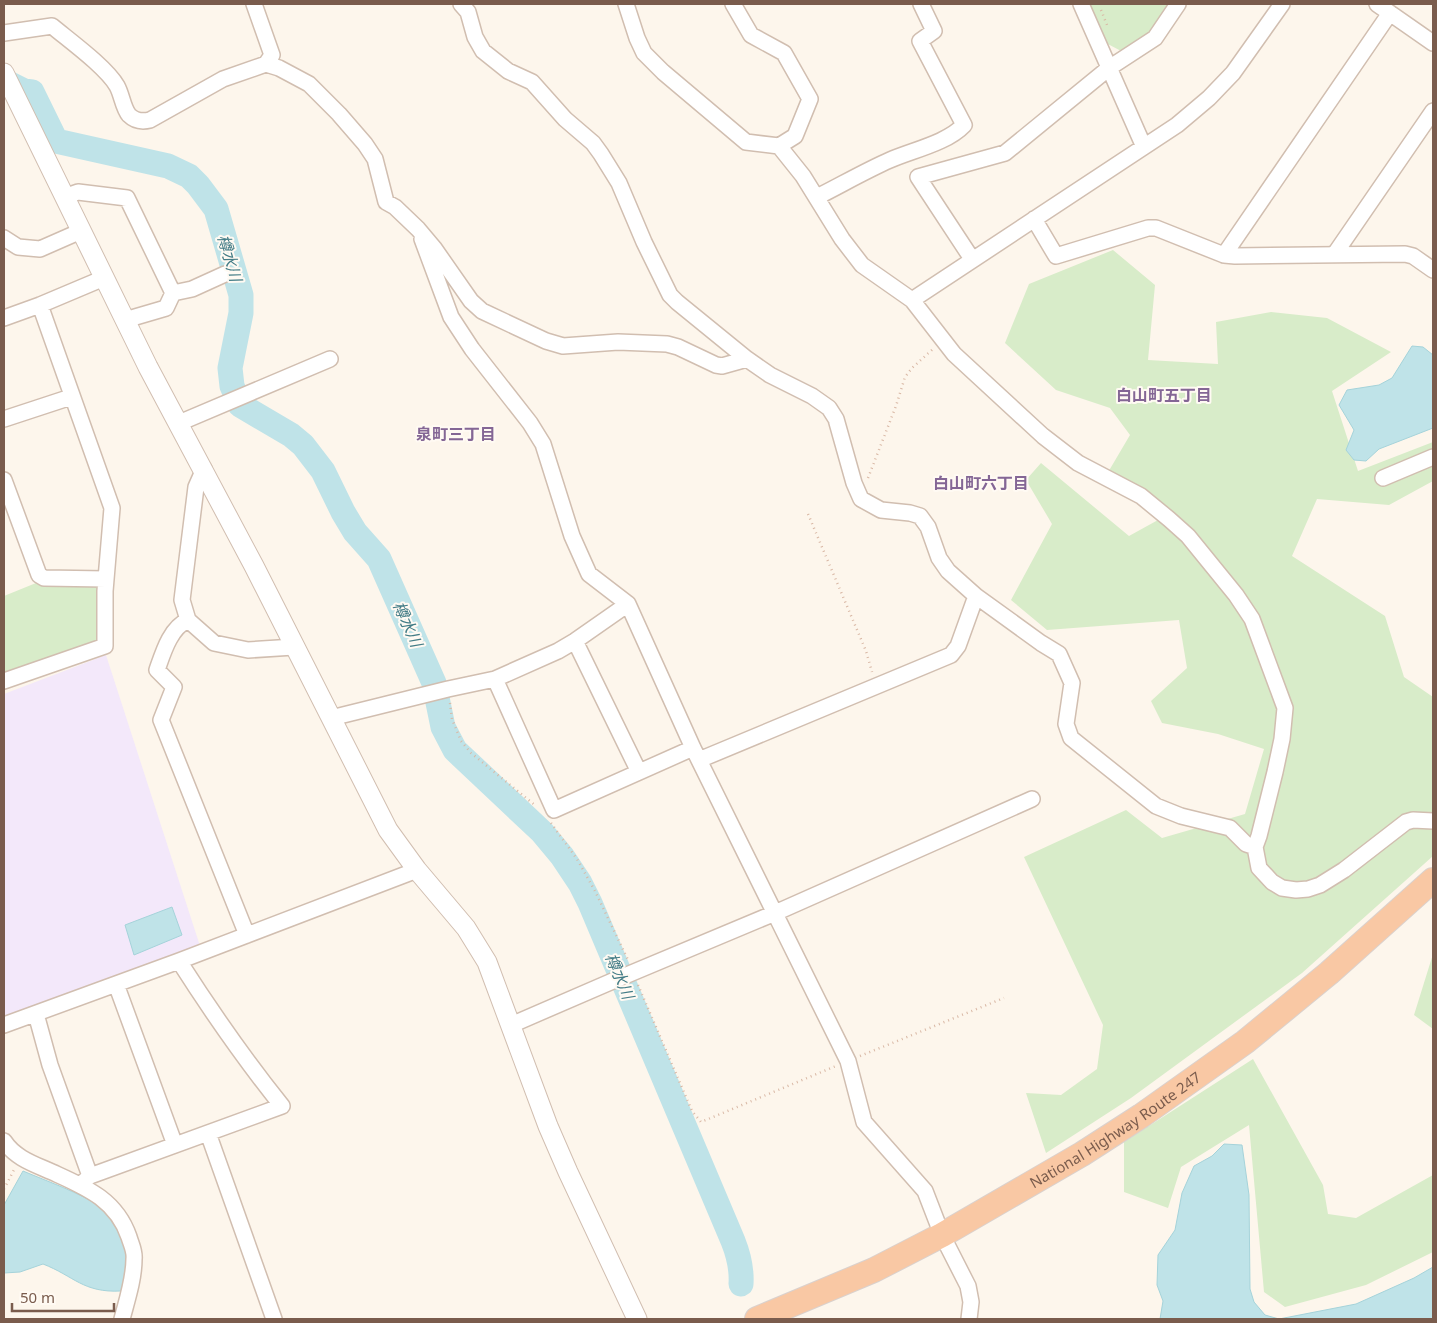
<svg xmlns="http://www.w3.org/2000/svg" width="1437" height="1323" font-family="'Noto Sans','Noto Sans JP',sans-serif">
<rect width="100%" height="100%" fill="#fdf6ec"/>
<path fill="#f3e8fa" d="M106 655 200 946 4 1017V694Z"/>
<path fill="#d8ecc9" d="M1087 4H1170L1150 33 1123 52 1104 42Z
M1113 250 1155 285 1148 360 1218 364 1216 322 1271 312 1327 318 1391 352 1332 391 1358 471 1433 442V481L1389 505 1317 499 1292 556 1385 616 1404 677 1433 697V856L1302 973 1131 1098 1046 1153 1026 1093 1061 1095 1097 1069 1103 1025 1024 857 1126 810 1162 838 1245 814 1264 749 1218 734 1162 723 1151 701 1187 668 1179 620 1047 630 1011 600 1052 524 1026 480 1041 463 1129 536 1158 520 1107 474 1130 435 1110 408 1056 390 1005 343 1029 284Z
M36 583 97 586 100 589V637L94 642 4 672V596Z
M1433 954V1029L1414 1015Z
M1253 1059 1323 1185 1328 1214 1356 1218 1433 1175V1252L1366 1285 1285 1307 1264 1292 1249 1125 1181 1167 1168 1208 1124 1192V1142Z"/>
<path fill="#bfe3e8" stroke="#a5d3da" d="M1412 346 1423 347 1433 355V428L1379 449 1366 461 1354 460 1346 450 1354 430 1339 405 1347 390 1379 385 1392 378Z
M172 907 182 935 134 955 125 925Z
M1224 1144 1242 1145 1249 1195 1250 1289 1254 1302 1265 1315 1279 1319 1356 1304 1414 1278 1433 1267V1319H1160L1163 1301 1157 1285 1158 1255 1175 1230 1182 1193 1194 1166 1212 1156Z
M23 1171C49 1182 78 1192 101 1207 119 1219 127 1244 127 1265 126 1274 123 1283 121 1291 83 1293 74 1276 43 1264L20 1272 4 1273V1205Z"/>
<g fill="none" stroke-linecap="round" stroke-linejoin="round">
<path stroke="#bfe3e8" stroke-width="25" d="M4 81 24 91 32 92 56 141 168 166 189 176 198 185 216 209 241 295V313L230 368 232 386 240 405 291 435 303 445 323 471 343 512 355 532 379 559 434 683 443 727 455 750 542 832 562 856 580 883 590 903 733 1241C739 1256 742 1268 741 1284"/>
<defs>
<path id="minor" d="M254 4 272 55 266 64
M461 4 468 12 475 37 483 51 508 71 532 82 565 119 593 143 601 154 619 183 644 242 670 295 677 302 747 359
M626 4 637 38 644 53 663 72 746 142 779 146 795 136 810 99 784 53 751 35 733 4
M1081 4 1144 147
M1377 4 1433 43
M4 33 52 26C70 41 106 67 117 86 122 95 123 108 129 115 135 121 142 122 150 120L223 79 266 64 279 68 309 84 339 114 365 144 375 159 386 202 395 207 418 229 434 248 471 301 482 311 546 341 563 346 618 342 667 344 678 347 716 365 722 366 747 359 770 375 812 396 829 408 836 419 854 483 861 499 881 510 910 513 920 516 928 527 939 558 948 571 976 596 1041 643 1059 654 1072 683 1066 724 1071 738 1156 806 1181 816 1230 828 1246 844 1255 847
M779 146 803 176 842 239 862 265 912 300 954 354 1043 436 1078 463 1141 496 1169 519 1188 536 1236 595 1252 619 1285 708 1282 739 1275 772 1259 836 1255 847 1259 868 1272 882 1282 888 1296 890 1308 889 1320 885 1344 870 1406 822 1413 820 1433 821
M64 197 78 192 127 198 173 293 166 308 125 320
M817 197C841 185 865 171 890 160 913 150 947 143 964 125L920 41 934 31 921 4
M1034 219 1056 256 1148 228H1156L1224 255 1235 256 1405 254 1413 256 1433 270
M4 238 18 247 40 249 81 231
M422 239 451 317 472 349 530 423 543 444 572 536 589 574 628 604 693 748 848 1061 864 1122 925 1191 942 1235 968 1286 971 1302 969 1319
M1224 255 1390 13
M1334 255 1433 111
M972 259 918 177 1005 153 1109 68 1155 38 1178 4
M173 293 192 289 225 274
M912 300 1177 125 1209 98 1233 73 1282 4
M4 318 40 305 104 278
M4 419 71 397
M179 423 330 359
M204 469 196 487 182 600 188 620 214 643 248 650 294 647
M1383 478 1433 457
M4 480 39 575 44 578 106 579
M188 620C170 628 163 653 157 670L174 687 161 720 247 935
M575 641 639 772
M495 679 554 810 693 748
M4 681 105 646V591L112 508 40 305
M331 718 448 689 495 679 558 651 575 641 628 604
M699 760 951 655 958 646 976 596
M116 984 175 1145
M36 1014 50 1065 90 1176
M4 1025 179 961 417 870
M511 1025 615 980 775 913 1032 799
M208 1133 274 1319
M4 1141C15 1158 34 1164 52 1172 85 1187 116 1199 129 1237 131 1244 135 1251 134 1259 134 1279 127 1300 122 1319
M80 1185 90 1176 282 1106C245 1060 211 1011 179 961"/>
<path id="tertiary" d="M4 73 148 367 254 566 388 830 417 870 466 928 487 962 548 1126 568 1172 637 1319"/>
<g id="trunk">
<path id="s1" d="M757 1319 874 1270 942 1235 1082 1154 1141 1116 1245 1042 1329 973 1433 880"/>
</g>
</defs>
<use href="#minor" stroke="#d1beb0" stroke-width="18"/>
<use href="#tertiary" stroke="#d1beb0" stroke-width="21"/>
<use href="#trunk" stroke="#dad1cd" stroke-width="26"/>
<path stroke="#d9b8a5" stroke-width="2.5" stroke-dasharray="1 4" stroke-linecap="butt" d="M1101 10 1107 25
M868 478 896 406 905 377 912 368 933 349
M808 514 866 651 872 672
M450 703 452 719 461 741 471 753 536 806
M551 823 577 859 595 891 628 960
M638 985 692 1111 701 1122 836 1066
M860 1056 1004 998
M4 1189 15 1168"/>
<use href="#minor" stroke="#fff" stroke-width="15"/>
<use href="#tertiary" stroke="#fff" stroke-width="19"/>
<use href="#trunk" stroke="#f9c8a4" stroke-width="24"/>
</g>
<g text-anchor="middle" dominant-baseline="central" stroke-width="4" stroke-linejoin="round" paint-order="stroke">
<g font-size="15" fill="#7a5c4d" stroke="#fffaf3">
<text stroke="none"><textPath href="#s1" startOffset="406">National Highway Route 247</textPath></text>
</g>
<g font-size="16" font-style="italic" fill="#437c86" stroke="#fffaf3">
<text transform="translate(230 258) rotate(74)">樽水川</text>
<text transform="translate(408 624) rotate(66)">樽水川</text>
<text transform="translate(620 976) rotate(67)">樽水川</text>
</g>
<g font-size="16" font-weight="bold" fill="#846695" stroke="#fffaf3">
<text x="1164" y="395">白山町五丁目</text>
<text x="456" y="434">泉町三丁目</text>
<text x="981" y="483">白山町六丁目</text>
</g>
</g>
<rect width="1437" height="1323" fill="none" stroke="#7a5c4d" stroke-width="10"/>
<path d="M12 1303v8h102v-8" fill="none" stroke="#7a5c4d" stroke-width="2.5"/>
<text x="20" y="1303" font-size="15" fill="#7a5c4d" stroke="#fffaf3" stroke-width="4" paint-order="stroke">50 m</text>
</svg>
